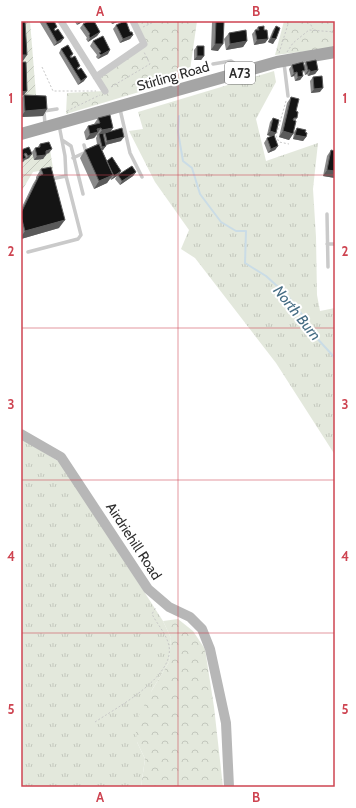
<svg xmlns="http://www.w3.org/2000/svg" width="356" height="808" font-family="Cabin,sans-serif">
<defs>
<pattern id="grass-tufts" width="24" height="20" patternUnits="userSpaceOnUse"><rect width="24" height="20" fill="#e3e8dc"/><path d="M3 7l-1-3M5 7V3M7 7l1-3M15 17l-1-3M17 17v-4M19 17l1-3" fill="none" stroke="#c3c7bd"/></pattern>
<pattern id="forest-crowns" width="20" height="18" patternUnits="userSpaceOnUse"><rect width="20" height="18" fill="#e3e8dc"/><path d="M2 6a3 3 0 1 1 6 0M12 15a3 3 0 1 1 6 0" fill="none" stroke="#c3c7bd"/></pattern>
<pattern id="garden-furrows" width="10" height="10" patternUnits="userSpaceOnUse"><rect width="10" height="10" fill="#e3e8dc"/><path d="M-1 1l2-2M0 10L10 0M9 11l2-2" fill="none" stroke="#c3c7bd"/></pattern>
</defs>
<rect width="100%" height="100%" fill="#fff"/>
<path fill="url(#grass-tufts)" d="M274 71 276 82 256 119 266 161 318 143 313 189 316 237 317 295 320 311 335 308V455L276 363 195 258 181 249 189 230 155 182 129 131 143 129 138 112Z
M21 438 61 463 163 621 171 638 169 662 152 690 137 742 145 759 141 787H21Z"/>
<path fill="url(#forest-crowns)" d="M133 21H197L189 77 66 114 67 93 104 91 96 77 144 44Z
M284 21H335V48L275 55Z
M178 619 193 631 205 649 214 707 223 787H141L145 759 137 742 135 723 152 690 169 662 171 638 163 621Z"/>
<path fill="url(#garden-furrows)" d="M21 21H30L36 95H24L23 67 21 66Z
M50 149 53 169 33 172 21 192C21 173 16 148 43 155Z"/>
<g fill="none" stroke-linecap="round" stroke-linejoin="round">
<path stroke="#cadce6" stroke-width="2" d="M179 116 178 132 183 161 192 168 200 194 221 222 236 231H246L245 263 266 276 287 295 304 317 314 335 335 358"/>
<path stroke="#c7c7c7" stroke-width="1" stroke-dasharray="2 2" stroke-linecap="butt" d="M309 21 313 29
M143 27 156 21
M287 52 293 43 309 30 335 32
M279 53 289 21
M42 67 53 91H96
M111 87 150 64 144 52
M286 101 276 136 279 142 289 144
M67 111 100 95
M95 722C116 708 175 677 169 646 167 635 157 624 152 614L156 607"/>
<path stroke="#cacaca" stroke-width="3.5" d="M284 63 288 96
M213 64 231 61 234 63 236 72
M120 109 130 153 142 177
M45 125 44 111 57 109
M62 140 71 146 83 194
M73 158 86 152 84 145
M51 179 66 176
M327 214 328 267
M327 244H335
M28 252 78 239 81 235 66 176 65 156 59 125"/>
<path stroke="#cacaca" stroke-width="7" d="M61 21 105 91
M96 77 144 44 133 21"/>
<path stroke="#b7b7b7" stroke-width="10" d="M21 434 61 457 148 589 169 607 190 617 202 629 210 649 226 723 229 787"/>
<path stroke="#a5a5a5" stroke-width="12" d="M21 134 277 62 335 52"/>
</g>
<path fill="#8a8a8a" d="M39 21H54L55 30 61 42 54 46Z
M76 21H84L77 25 75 22Z
M110 21H120L112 24Z
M213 21H216L218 51 211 50 212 22Z
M83 24 100 32 97 36 88 42 86 39 87 38 80 28Z
M116 25 133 35 130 39 120 43 113 29Z
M276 26 273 44 268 42 273 30Z
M258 27 264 30 268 39 265 43 254 45 252 34Z
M229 33 247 41 243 47 226 50 224 39Z
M93 41 108 54 98 59 96 57 97 55 90 46Z
M197 46 204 56 201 60H194V50Z
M61 49 73 54 71 58 80 66 78 69 84 81 78 85 59 53Z
M306 62 318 70 315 74 308 76 307 74 305 75 304 71 303 73V76L300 80 295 81 294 76 291 77 289 69 292 65H304Z
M313 77 320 92 311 93 310 81Z
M24 95 47 109 43 116 21 117V99Z
M291 97 296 111 297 118 295 121 293 134 289 140 279 137 287 103Z
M98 118 110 132 121 141 106 145 103 150H102L107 161 121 171 119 174 136 172 133 176 120 185 115 179 117 176 111 180 110 178 107 183 94 189 80 158 85 150 97 144 96 138 97 136V135L94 138 86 140 84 132 88 126 94 124Z
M273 118 276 133 274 136 278 146 275 150 268 153 264 143 267 138 272 136 267 135 270 122Z
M297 128 305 132 306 137 303 141 293 139 294 132Z
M40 144 49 153 46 154 43 159 34 160 32 152 35 148H37Z
M21 150 32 154 29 158 25 160 23 162Z
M331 150 335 151V178L323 176 327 156Z
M41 169 59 228 21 239V209L33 184 36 179V177Z"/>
<path fill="#5a5a5a" d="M80 21H84L77 25Z
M114 21H120L112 24Z
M100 32 97 36 88 42 90 38Z
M133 35 130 39 120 43 123 39Z
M64 38 61 42 54 46 57 42Z
M271 38 276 39 273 44 268 42Z
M268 39 265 43 254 45 257 40Z
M247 41 243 47 226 50 230 44Z
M215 44H223L218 51 211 50Z
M110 50 108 54 98 59 101 55Z
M21 55H27L23 61H21Z
M197 56H204L201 60H194Z
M308 70H310L307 74 305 75Z
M318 70 315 74 308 76 310 72Z
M297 72 294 76 291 77 294 73Z
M303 76 300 80 295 81 298 77Z
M87 77 84 81 78 85 81 81Z
M323 88 320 92 311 93 314 89Z
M27 91 24 95 21 96V92Z
M47 109 43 116 21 117 25 111Z
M101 128 94 138 86 140 90 134 97 129Z
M113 128 109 134 105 133 104 135 99 136V134L102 130Z
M270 131 276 133 273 137 267 135Z
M283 131 293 134 289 140 279 137Z
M295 135 306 137 303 141 293 139Z
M124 137 121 141 105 145 107 141Z
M106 146 103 150 99 151 102 147Z
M278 146 275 150 268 153 271 149Z
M52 149 49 153 43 155 46 151Z
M32 154 29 158 25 160 28 156Z
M46 155 43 159 34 160 37 156Z
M26 158 23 162 21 163V160Z
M327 170 335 171V178L323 176Z
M121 171 119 175H118L117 176 111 180 114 176Z
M136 172 133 176 120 185 122 181Z
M113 175 107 183 94 189 99 181Z
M65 220 59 228 21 239V237L25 231Z"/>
<path fill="#141414" stroke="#5a5a5a" d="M21 21H25L27 55H21Z
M45 21H54L57 27 54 29 55 31 58 29 64 38 57 42Z
M89 21H94L100 32 90 38 89 35 90 34 83 24Z
M125 21H126L130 32H132L133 35 123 39 116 25Z
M216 21H224L223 44H215Z
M264 26V30H267L268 39 257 40 255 30H259L258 27Z
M276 26 280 28 276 39 271 38Z
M246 30 247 41 230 44 229 33Z
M103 36 110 50 101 55 99 53 101 52 93 41Z
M68 45 73 54 70 56 71 58 75 56 80 66 77 68 78 70 81 68 87 77 81 81 61 49Z
M197 46H204V56H197Z
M316 60 318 70 310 72V70H308L306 62Z
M21 62H26L27 91 21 92Z
M303 62 305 70 302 71 303 76 298 77 297 72 294 73 292 65Z
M322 76 323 88 314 89 313 77Z
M24 95 46 96 47 109 25 111Z
M291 97 299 99 296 111 298 112 297 118H294L293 120 296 121 293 134 283 131Z
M110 115 113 128 102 130 101 128 97 129 98 132 90 134 88 126 100 123 98 118Z
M273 118 279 120 276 133 270 131Z
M122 128 124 137 107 141 105 133Z
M297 128 306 130 305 132 307 133 306 137 295 135Z
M103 133 106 146 102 147 99 134Z
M274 135 278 146 271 149 267 138Z
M49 142 52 149 46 151V155L37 156 35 148 40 147V144Z
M99 144 113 175 99 181 85 150Z
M29 147 32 154 28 156 26 153 24 154 26 158 21 160V150Z
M331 150 335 151V171L327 170Z
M112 157 121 171 114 176 111 170 107 161Z
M132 166 136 172 122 181 118 175Z
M51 167 65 220 25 231 21 216V213L39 176 43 174 41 169Z"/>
<path fill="none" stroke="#ce4451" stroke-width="1" stroke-opacity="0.55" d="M178 21V787M21 175H335M21 328H335M21 480H335M21 633H335"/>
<g text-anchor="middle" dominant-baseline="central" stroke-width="4" stroke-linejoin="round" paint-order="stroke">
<rect fill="#fff" stroke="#6c6c6c" stroke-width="1" x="225" y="62" width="30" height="22" rx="3"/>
<g font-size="13" font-weight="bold" fill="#2d2d2d">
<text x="240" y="73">A73</text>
</g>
<g font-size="14" fill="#2d2d2d" stroke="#fff">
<text transform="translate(173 76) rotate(-16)">Stirling Road</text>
<text transform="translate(134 541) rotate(57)">Airdriehill Road</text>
</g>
<g font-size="15" font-style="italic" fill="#466d84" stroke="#fff">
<text transform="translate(297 313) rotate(51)">North Burn</text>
</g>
</g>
<rect width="356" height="808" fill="none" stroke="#ffffff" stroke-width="44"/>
<rect x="22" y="22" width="312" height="764" fill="none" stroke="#ce4451" stroke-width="1.5"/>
<g font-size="13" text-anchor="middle" font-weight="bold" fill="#ce4451">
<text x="100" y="16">A</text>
<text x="256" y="16">B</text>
<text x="11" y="103">1</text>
<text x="345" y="103">1</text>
<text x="11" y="256">2</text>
<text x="345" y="256">2</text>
<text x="11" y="409">3</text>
<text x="345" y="409">3</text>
<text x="11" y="561">4</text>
<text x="345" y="561">4</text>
<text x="11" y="714">5</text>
<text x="345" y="714">5</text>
<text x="100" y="802">A</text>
<text x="256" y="802">B</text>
</g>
</svg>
